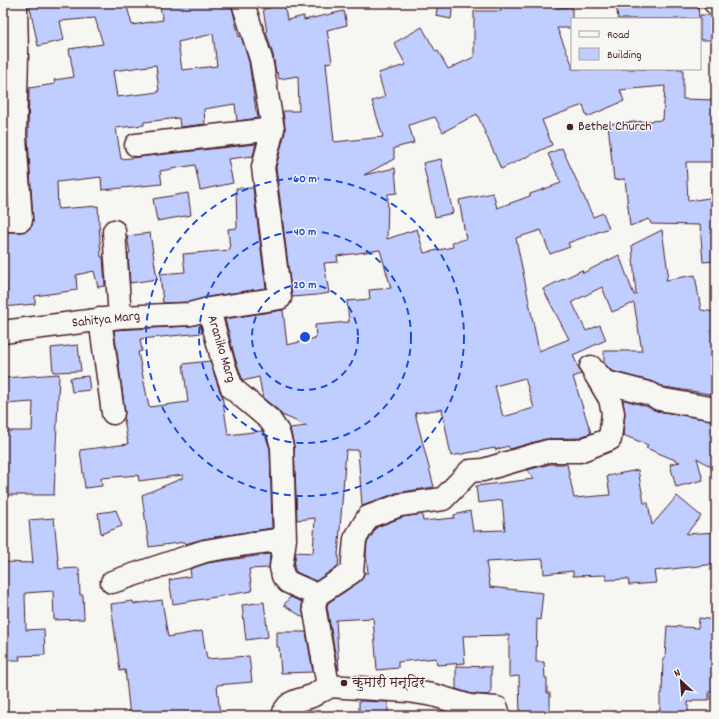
<svg xmlns="http://www.w3.org/2000/svg" width="719" height="719" font-family="Dekko,'Playpen Sans Deva',sans-serif">
<rect width="100%" height="100%" fill="#f6f6f2"/>
<filter id="ink" filterUnits="userSpaceOnUse"><feTurbulence type="fractalNoise" baseFrequency=".025" numOctaves="2"/><feDisplacementMap in="SourceGraphic" scale="8" xChannelSelector="R" yChannelSelector="G"/><feConvolveMatrix kernelMatrix="1 2 1 2 8 2 1 2 1" color-interpolation-filters="sRGB"/></filter>
<g filter="url(#ink)">
<path fill="#bfceff" stroke="#4a1f2b" fill-rule="evenodd" d="M29 3H126L132 25 163 20 159 3H231L239 37 241 36 249 62 256 111H257L258 118 237 121 235 104 204 109 205 124 180 127 179 118 144 122V125L116 128 121 159 256 144 253 156 228 159 233 183 200 190 195 165 160 171 162 184 102 190 101 177 57 182 58 209 98 206 101 257H103L105 286 98 287 94 271 76 275 77 290 35 296V304L3 307V292H7L3 250V232H21L27 231 32 226 33 220 28 137 29 88 55 84 54 80 74 77 69 49 103 44 95 18 60 21 64 40 38 46ZM213 34 217 66 182 70 178 42ZM156 65 159 92 117 97 113 71Z
M269 3H284L287 20 304 16V20L344 11 347 25 327 30 332 62 326 63 334 142 383 137 372 101 385 97 378 73 406 65 394 43 422 27 436 52 438 51 448 69 474 57V11H501L502 3H557V8L572 7V28H557L572 64V69H683V99L716 100V162H686L688 201 716 197V261L703 262 700 225 651 224 649 219 630 226 625 179 614 180 608 124 663 120 665 86 620 90 624 101 587 117 583 105 542 120 552 145 501 169 477 114 443 132 435 117 409 125 414 143 394 148V159L364 175 395 168 397 193 388 194 387 239 417 229 424 253 453 247 452 242 466 239 459 200 493 193 497 208 530 196V194L561 183 548 154 562 148 593 217 603 213 609 228 568 243 570 247 550 254 541 230 516 238 539 351 569 339 543 289 582 270 583 273 619 255 634 295H636L632 245 662 230 668 273 666 280 695 275 701 310 716 312V395L664 387 654 382 612 371 604 363V351H642L634 303 612 312 602 287 572 302 586 331 600 325 606 340 573 355 581 374 573 377 591 433 577 438 545 439 510 449 508 446 495 450V448L451 456 442 409 415 413 434 487 396 493 362 506 358 450H346L338 556H339L338 566 316 581 296 572 294 567 296 552 313 553 315 518 297 520 294 446 290 428 307 426 282 415 278 410 263 398 259 377 243 381 235 358 230 339 229 331H228L225 319 283 310 287 345 316 338 315 325 349 322 347 301 370 299 369 290 391 288 380 250 337 256 338 262 324 263 329 293 317 295 292 297 276 167 285 132V127L283 111H299L298 76 279 79 277 72 276 73 273 55 266 32H267L263 9 270 8ZM525 378 534 408 503 417 495 386Z
M438 3H453L451 19 436 16Z
M616 3H698L699 19H618Z
M700 15H711L716 16V40H700Z
M441 159 453 213 435 217 423 163Z
M3 165H4L8 208H3Z
M236 188H253L266 288 207 297 188 302 163 303 160 274 185 272 183 254 230 250 228 229 237 228Z
M188 193 191 215 157 221 153 199Z
M150 233 157 279 130 283 128 253H130L127 236Z
M200 324 202 333 140 339 142 351 138 352 149 407 188 402 183 364 210 361 220 392 222 395 228 435 262 431 266 437 270 449 272 528 203 539 185 544V542L149 547 142 495 183 478V475L139 481 138 475 101 478 102 486 85 488 80 450 128 444 124 419 125 411 114 330 191 326Z
M78 345 81 371 53 372 51 348Z
M59 374 54 495H3V431H32L33 402 4 404 3 378Z
M88 376 90 390 72 392 70 378Z
M624 400 646 406 657 411 716 421V470L697 458 703 480 676 487 670 464 680 462 646 448 648 445 623 435 625 414 623 401Z
M550 464H567L574 498 610 495 607 476 638 470 644 503H648L652 525 677 496 701 516 686 534 716 532V564L654 571 656 583 629 585 628 579 606 580V575L573 576V571L544 574 543 559 486 562 490 587 543 593 540 620 537 619 536 662H544L545 678H547V693H550V716H520L519 676 509 677V635L463 636 465 663 437 665 436 658 398 662V668L377 670 373 618 336 620 339 670H338L327 607 328 603 359 582 363 578 364 573H368L366 554 367 543 377 527 403 517 422 514 423 521 454 518V515L470 511 473 531 505 530 502 500 478 503 476 486 534 479 527 470Z
M116 510 122 526 101 534 98 513 112 511Z
M54 518 59 569 79 568 80 595H83L84 619 54 620 53 591 25 593 26 630 44 629 45 655 19 656 20 660H3V562L33 563 29 520Z
M270 554 269 568 249 569 252 591 173 604 169 580 191 576 190 569 208 563Z
M290 597 302 602V608L304 618 284 605Z
M162 600 168 637 202 631 207 659 249 656 252 682 217 685 220 716H130L125 670 120 671 111 604 133 601 134 604Z
M264 602 268 637 246 640 242 605Z
M699 618 716 620V691H709V700H693V702H688V714H675V716H660V694H662L663 658H665L667 626 698 628Z
M277 632H306L313 672 281 673 279 647H277Z
M456 666 491 667V693H489V695L472 694 456 689Z
M359 701 388 702V716H359Z"/>
<g fill="none" stroke-linecap="round" stroke-linejoin="round">
<defs>
<path id="minor" d="M715 3 716 4
M136 145 273 129
M3 220H21L15 137 17 54 16 6 15 3
M114 231 120 317
M209 309 223 362 232 388 270 420 278 432 282 447 285 539 281 567 283 576 288 582 317 595 314 606 328 686
M100 319 113 413
M3 332 120 317 190 314 209 309 280 298 263 167 273 129 261 59 243 3
M596 372 605 382 651 394 659 399 716 409
M112 582 205 551 247 544 285 539
M317 595 352 572 355 539 368 517 400 505 443 499 470 471 483 470 548 451H579L610 439 613 413 610 399 591 367
M328 686 408 691 433 695 470 706 497 708 499 716
M283 716C286 700 299 701 312 696 315 695 317 693 320 691 324 690 326 690 328 686"/>
</defs>
<use href="#minor" stroke="#4a1f2b" stroke-width="25"/>
<use href="#minor" stroke="#f6f6f2" stroke-width="22"/>
</g>
</g>
<g fill="none" stroke="#1d4ed8" stroke-width="2" stroke-dasharray="7 5">
<circle cx="305" cy="337" r="53"/>
<circle cx="305" cy="337" r="106"/>
<circle cx="305" cy="337" r="159"/>
</g>
<g fill="#4a1f2b" stroke="#f6f6f2" stroke-width="1.5">
<circle cx="570" cy="127" r="4"/>
<circle cx="344" cy="683" r="4"/>
</g>
<g text-anchor="middle" dominant-baseline="central" stroke-width="3" stroke-linejoin="round" paint-order="stroke">
<g font-size="14" fill="#4a1f2b" stroke="#f6f6f2" text-anchor="start">
<text x="578" y="127">Bethel Church</text>
<text x="352" y="683">कुमारी मन्दिर</text>
</g>
<g font-size="14" fill="#4a1f2b" stroke="#f6f6f2">
<text transform="translate(106 320) rotate(-6)">Sahitya Marg</text>
<text transform="translate(221 349) rotate(73)">Araniko Marg</text>
</g>
</g>
<circle cx="305" cy="337" r="6" fill="#1d4ed8" stroke="#f6f6f2" stroke-width="2"/>
<g font-size="12" text-anchor="middle" font-weight="bold" fill="#1d4ed8" stroke="#f6f6f2" stroke-width="3" stroke-linejoin="round" paint-order="stroke">
<text x="305" y="182">60 m</text>
<text x="305" y="235">40 m</text>
<text x="305" y="288">20 m</text>
</g>
<rect width="719" height="719" fill="none" stroke="#f6f6f2" stroke-width="16"/>
<rect x="8" y="8" width="703" height="703" fill="none" stroke="#4a1f2b" stroke-width="1.5" filter="url(#ink)"/>
<rect x="571" y="18" width="130" height="52" fill="#f6f6f2" stroke="#b1a0a2"/>
<rect x="579" y="31" width="20" height="6" fill="#f6f6f2" stroke="#b1a0a2"/>
<text x="607" y="38" font-size="12" fill="#4a1f2b">Road</text>
<rect x="579" y="48" width="20" height="12" fill="#bfceff" stroke="#b1a0a2"/>
<text x="607" y="58" font-size="12" fill="#4a1f2b">Building</text>
<g transform="translate(681 681) rotate(334)" stroke="#f6f6f2" stroke-width="3" paint-order="stroke">
<path d="M0-3L7 15L0 10L-7 15Z" fill="#4a1f2b"/>
<text y="-6" font-size="11" font-weight="bold" text-anchor="middle" fill="#4a1f2b">N</text>
</g>
</svg>
